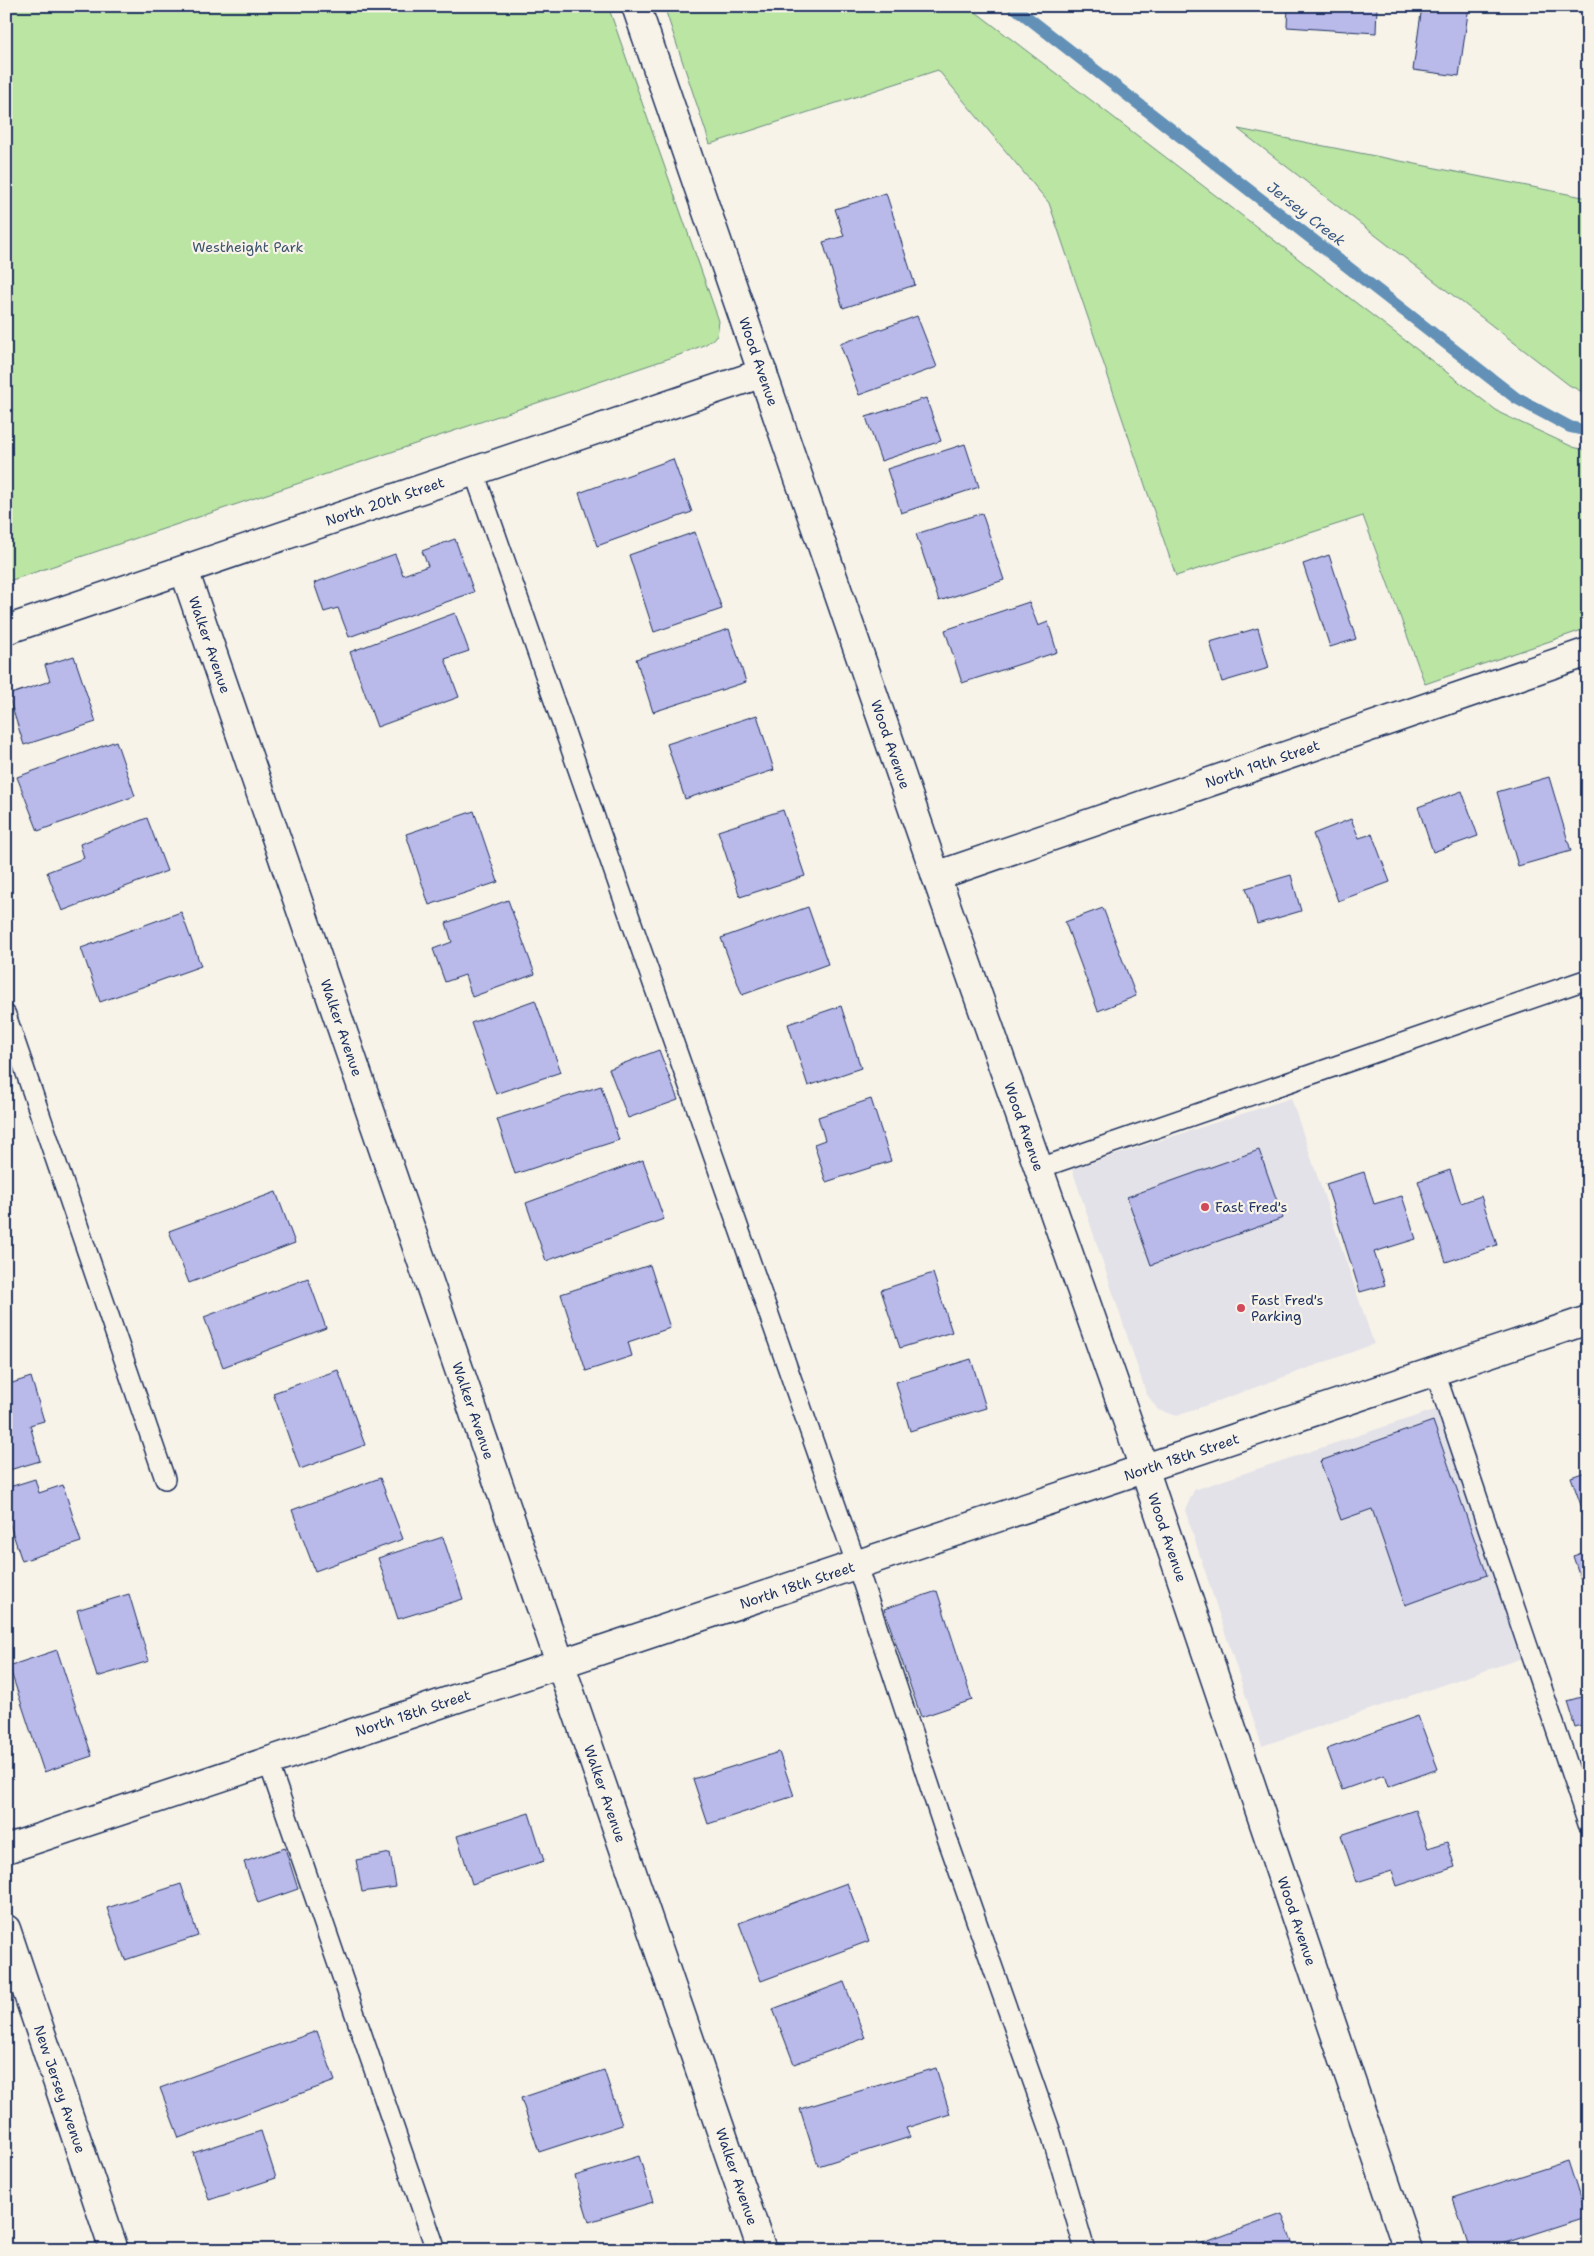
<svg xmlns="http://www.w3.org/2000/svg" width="1594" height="2256" font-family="'Shantell Sans',sans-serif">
<rect width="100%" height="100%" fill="#f7f3e8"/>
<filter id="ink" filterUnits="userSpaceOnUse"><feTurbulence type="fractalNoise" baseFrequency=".02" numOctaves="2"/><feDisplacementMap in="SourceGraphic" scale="10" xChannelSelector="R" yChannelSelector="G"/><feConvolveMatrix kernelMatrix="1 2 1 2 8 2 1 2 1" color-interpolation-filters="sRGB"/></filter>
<g filter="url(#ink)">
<path fill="#e4e2e9" d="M1291 1098 1374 1344 1177 1416 1158 1410 1146 1393 1072 1169Z
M1458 1402 1540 1652 1262 1746 1185 1510 1194 1490Z"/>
<path fill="#bae5a2" stroke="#6a8a80" d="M6 6H608L719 321 717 336 706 344 682 354 6 582Z
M664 6H968L1500 413 1573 447 1588 451V628L1425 684 1363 516 1176 576 1049 203 938 70 710 144Z
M1238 129 1588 198V395L1569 385Z"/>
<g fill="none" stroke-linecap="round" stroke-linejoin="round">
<path stroke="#6290b7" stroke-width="12" d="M1013 6 1516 398 1570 427 1588 431"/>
</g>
<path fill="#b9b9ea" stroke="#1b2f5e" d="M1288 6H1377L1376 33 1287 27Z
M1422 6H1469L1459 76 1413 70Z
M886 193 915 285 843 308 823 242 844 236 835 209Z
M917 316 937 367 859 395 840 344Z
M926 398 941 441 881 461 866 417Z
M965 444 979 487 901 513 887 469Z
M673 459 692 512 597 546 579 493Z
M982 513 1004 580 939 601 916 534Z
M695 532 722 609 654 632 629 555Z
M455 539 474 592 349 637 338 608 324 612 314 583 395 554 403 575 428 566 422 551Z
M1329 555 1356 639 1330 647 1303 564Z
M1029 602 1038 626 1048 622 1057 652 962 683 945 630Z
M455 613 469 651 445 659 459 697 377 727 350 652Z
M1258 628 1269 668 1222 682 1210 642Z
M729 629 746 682 653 712 636 659Z
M74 656 96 722 24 745 8 695 50 681 45 665Z
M757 715 774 770 685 799 667 744Z
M116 741 135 796 38 831 17 777Z
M1549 777 1571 851 1518 866 1497 792Z
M1462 791 1478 836 1433 852 1418 807Z
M783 810 805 876 740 897 718 831Z
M474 811 498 882 429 905 406 834Z
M147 818 167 871 62 911 47 872 84 858 80 844Z
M1351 819 1359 838 1372 834 1390 882 1338 901 1313 834Z
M1291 875 1301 911 1257 924 1246 888Z
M508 900 535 974 472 997 465 975 445 982 433 949 452 942 446 923Z
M808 907 828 964 742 995 721 938Z
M1103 908 1136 996 1098 1011 1065 922Z
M181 912 201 966 100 1002 81 948Z
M535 1000 561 1072 496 1094 471 1023Z
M841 1006 861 1068 808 1086 788 1024Z
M659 1050 678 1100 628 1118 609 1069Z
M601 1086 619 1140 515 1174 497 1119Z
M871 1099 891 1161 826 1182 814 1144 825 1140 818 1117Z
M1259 1150 1283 1218 1151 1265 1127 1197Z
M643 1160 664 1219 546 1261 526 1203Z
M1450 1170 1461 1203 1481 1196 1497 1245 1446 1262 1418 1181Z
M1364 1172 1374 1204 1402 1196 1416 1239 1374 1252 1385 1285 1360 1292 1326 1184Z
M276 1192 295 1243 189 1283 169 1231Z
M650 1265 670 1328 628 1342 632 1356 586 1371 561 1294Z
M933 1273 952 1332 900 1348 881 1290Z
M308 1278 326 1328 223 1367 204 1317Z
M971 1359 986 1408 910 1431 896 1382Z
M338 1370 365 1445 300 1469 273 1393Z
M31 1377 44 1421 30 1425 40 1461 6 1471V1385Z
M1433 1421 1487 1575 1405 1605 1372 1509 1341 1520 1320 1461Z
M1588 1471V1525L1571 1477Z
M380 1478 403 1539 315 1571 292 1510Z
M35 1479 39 1493 63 1485 81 1542 22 1561 6 1513V1488Z
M443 1537 463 1599 398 1619 378 1558Z
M1588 1551V1601L1573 1556Z
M937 1591 972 1700 921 1717 884 1609Z
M129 1594 149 1661 97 1677 77 1610Z
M57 1650 92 1756 44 1772 9 1666Z
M1588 1695V1723L1575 1727 1567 1701Z
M1418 1716 1438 1769 1388 1787 1384 1775 1342 1790 1327 1749Z
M779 1752 794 1796 708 1824 693 1779Z
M1415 1810 1428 1848 1447 1842 1455 1867 1397 1886 1392 1871 1357 1882 1341 1835Z
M529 1813 544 1861 472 1884 457 1836Z
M285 1848 298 1889 258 1903 244 1862Z
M390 1853 396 1887 362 1892 356 1860Z
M847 1883 869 1941 761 1981 739 1923Z
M181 1884 198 1936 125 1960 107 1908Z
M844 1982 865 2038 794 2064 773 2009Z
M317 2031 335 2081 179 2138 160 2088Z
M936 2068 950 2114 906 2128 910 2137 818 2166 800 2109Z
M604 2070 622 2125 539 2152 521 2098Z
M261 2131 276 2178 209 2200 193 2153Z
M639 2156 653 2202 589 2222 575 2176Z
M1568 2161 1586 2217 1483 2250H1470L1453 2198Z
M1282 2214 1295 2250H1184Z
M677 2243 680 2250H658Z"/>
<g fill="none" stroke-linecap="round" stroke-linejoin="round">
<defs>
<path id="service" d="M474 472 857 1566 945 1832 1050 2130 1085 2250
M6 1015 165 1479
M1040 1168 1588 979
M1435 1372 1588 1824
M268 1761 436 2250"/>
<g id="minor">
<path id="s1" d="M184 570 762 2250"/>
<path id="s2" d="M6 630 763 373"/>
<path id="s3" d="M936 876 1588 652"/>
<path id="s4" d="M1145 1471 1408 2250"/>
<path id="s5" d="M6 1929 114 2250"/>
</g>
<g id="tertiary">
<path id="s6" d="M636 6 936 876 1145 1471"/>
</g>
<g id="secondary">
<path id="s7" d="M6 1849C533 1672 1061 1499 1588 1320"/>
</g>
</defs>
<use href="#service" stroke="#1b2f5e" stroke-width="22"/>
<use href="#minor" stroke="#1b2f5e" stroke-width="31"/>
<use href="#tertiary" stroke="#1b2f5e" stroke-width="31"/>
<use href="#secondary" stroke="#1b2f5e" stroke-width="31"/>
<use href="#service" stroke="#f7f3e8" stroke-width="19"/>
<use href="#minor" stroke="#f7f3e8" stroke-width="28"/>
<use href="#tertiary" stroke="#f7f3e8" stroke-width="28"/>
<use href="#secondary" stroke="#f7f3e8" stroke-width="28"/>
</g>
</g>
<g fill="#d1495b" stroke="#f7f3e8" stroke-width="2">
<circle cx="1205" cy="1207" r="5"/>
<circle cx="1241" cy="1308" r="5"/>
</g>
<g text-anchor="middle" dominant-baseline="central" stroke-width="4.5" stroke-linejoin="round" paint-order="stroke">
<g font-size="14" fill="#3b536c" stroke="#f7f3e8">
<text x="248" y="247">Westheight Park</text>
</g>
<g font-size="14" fill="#1b2f5e" stroke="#f7f3e8">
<text stroke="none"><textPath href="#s6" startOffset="376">Wood Avenue</textPath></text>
<text stroke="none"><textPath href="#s2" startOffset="400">North 20th Street</textPath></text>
<text stroke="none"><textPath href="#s1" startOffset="79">Walker Avenue</textPath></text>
<text stroke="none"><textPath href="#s6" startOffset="781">Wood Avenue</textPath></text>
<text stroke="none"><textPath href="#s3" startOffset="345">North 19th Street</textPath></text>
<text stroke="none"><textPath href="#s1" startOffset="484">Walker Avenue</textPath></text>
<text stroke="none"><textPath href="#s6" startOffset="1186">Wood Avenue</textPath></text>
<text stroke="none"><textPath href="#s1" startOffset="889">Walker Avenue</textPath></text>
<text stroke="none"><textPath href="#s7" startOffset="1239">North 18th Street</textPath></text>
<text stroke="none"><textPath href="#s4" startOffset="70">Wood Avenue</textPath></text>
<text stroke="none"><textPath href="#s7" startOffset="834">North 18th Street</textPath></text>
<text stroke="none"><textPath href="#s7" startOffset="429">North 18th Street</textPath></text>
<text stroke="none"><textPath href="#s1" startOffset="1294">Walker Avenue</textPath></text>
<text stroke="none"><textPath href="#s4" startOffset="475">Wood Avenue</textPath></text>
<text stroke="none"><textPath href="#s5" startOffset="169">New Jersey Avenue</textPath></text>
<text stroke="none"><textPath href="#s1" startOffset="1699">Walker Avenue</textPath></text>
</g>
<g font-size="14" fill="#1b2f5e" stroke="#f7f3e8" text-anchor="start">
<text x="1215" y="1207">Fast Fred's</text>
<text x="1251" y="1300">Fast Fred's<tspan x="1251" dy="16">Parking</tspan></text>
</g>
<g font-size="15" font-style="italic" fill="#395883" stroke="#f7f3e8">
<text transform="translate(1306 214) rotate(38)">Jersey Creek</text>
</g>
</g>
<rect width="1594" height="2256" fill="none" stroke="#f7f3e8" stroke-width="25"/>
<rect x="12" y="12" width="1569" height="2231" fill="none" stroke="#1b2f5e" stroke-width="2" filter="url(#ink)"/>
</svg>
